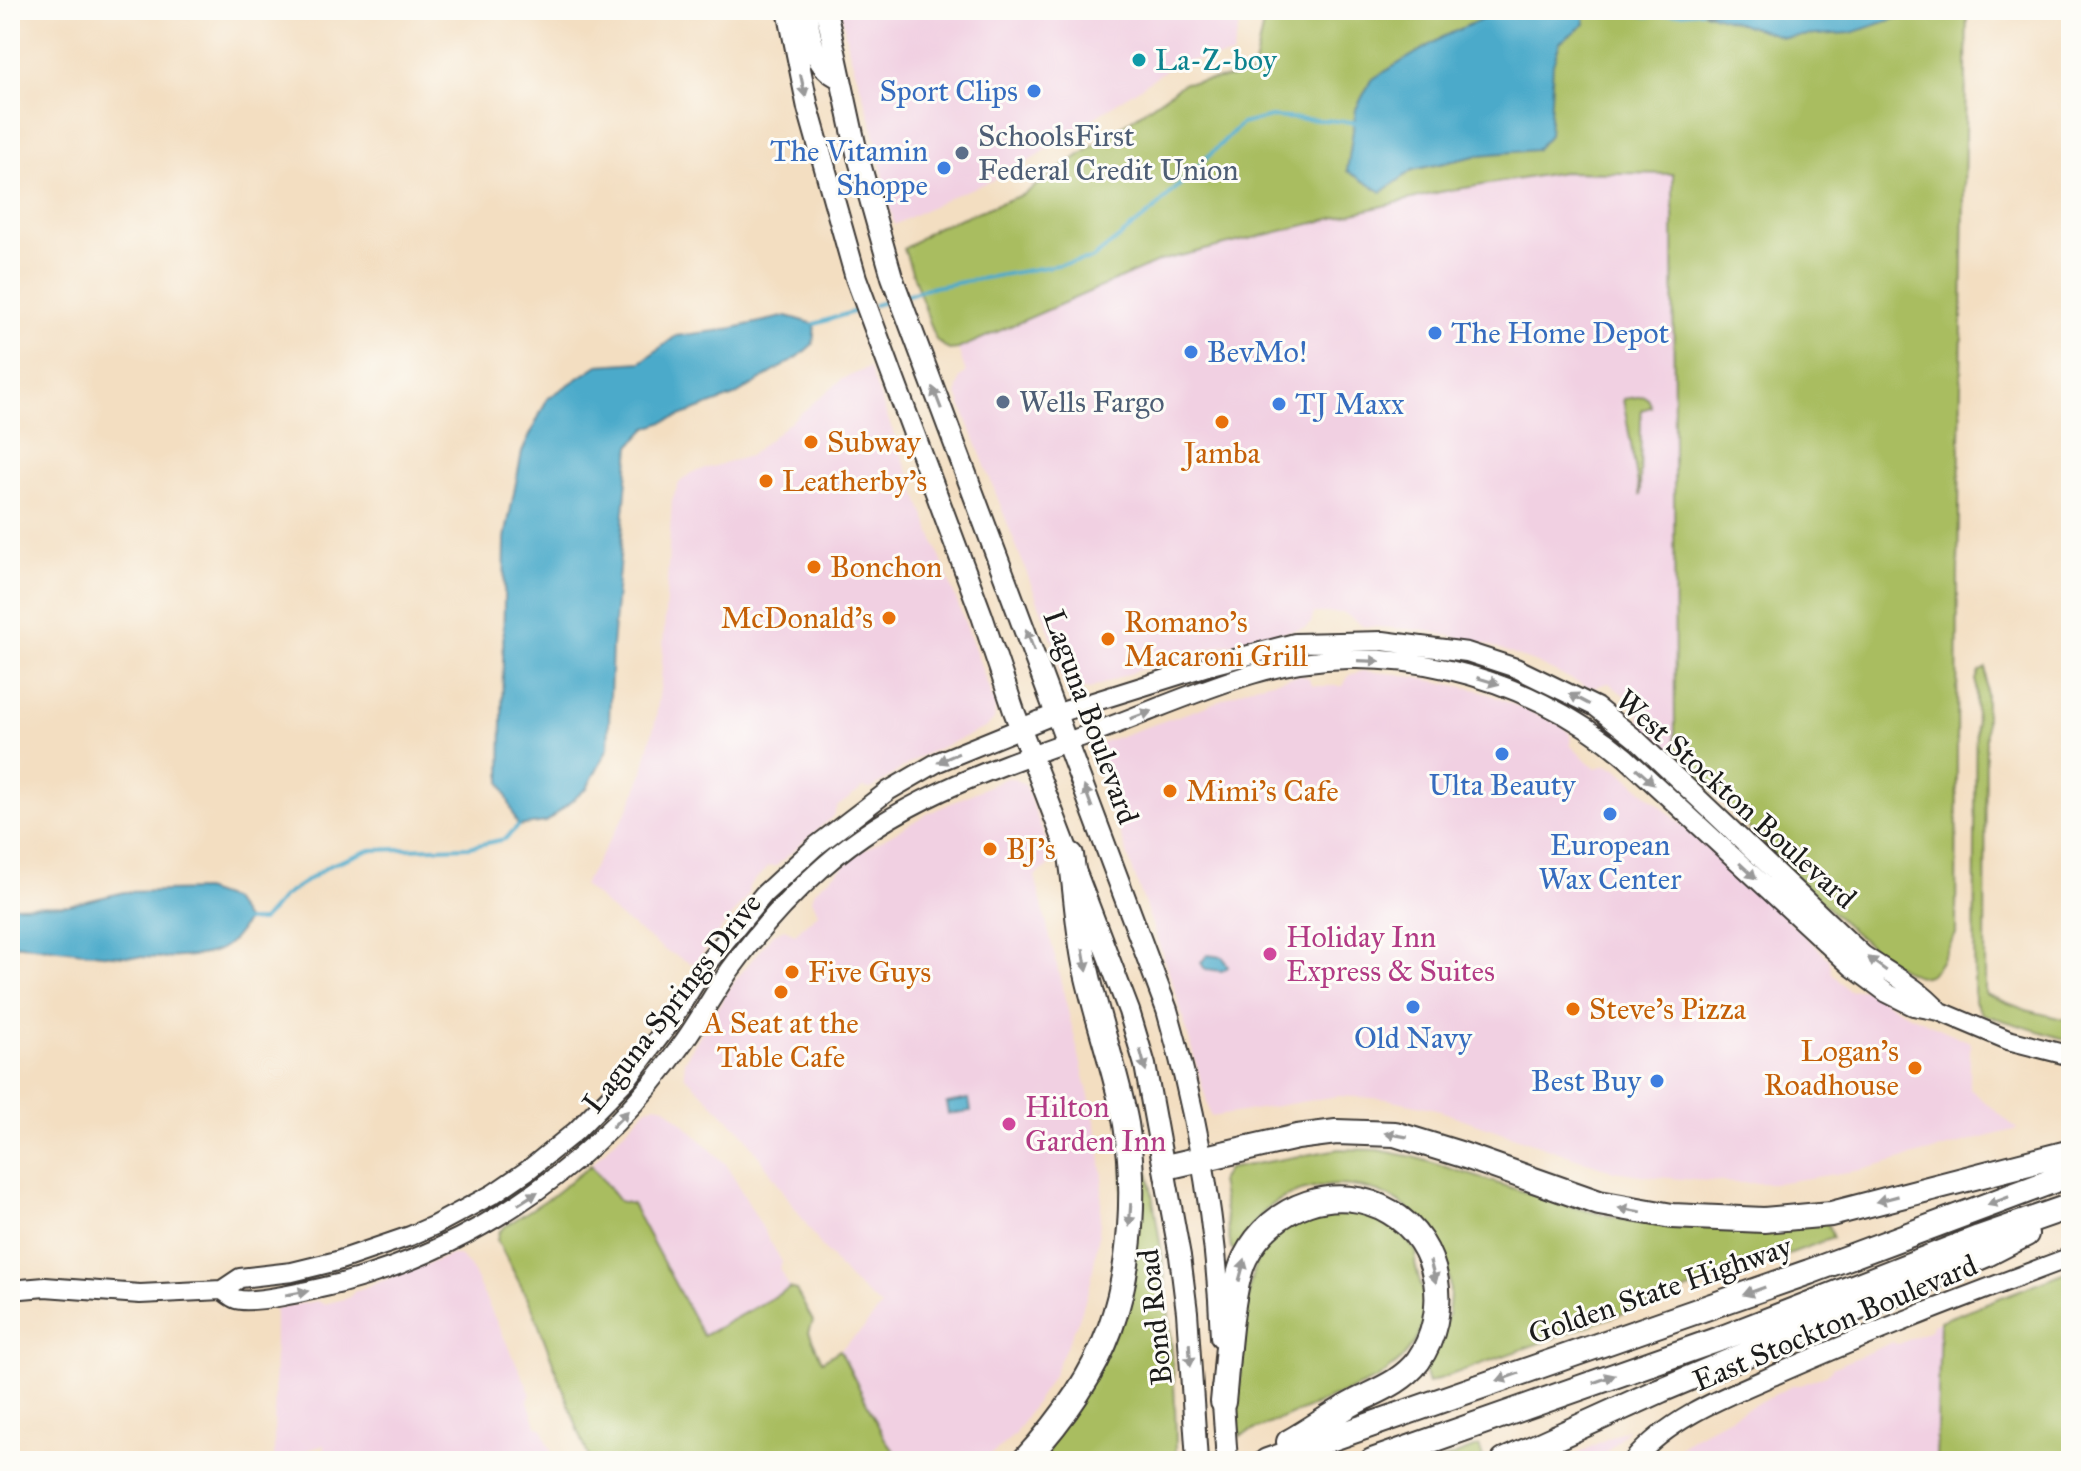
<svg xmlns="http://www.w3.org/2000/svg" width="2081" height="1471" font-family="'IM FELL Great Primer',serif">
<rect width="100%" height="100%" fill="#fdfcf7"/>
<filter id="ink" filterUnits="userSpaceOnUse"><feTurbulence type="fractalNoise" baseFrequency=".0125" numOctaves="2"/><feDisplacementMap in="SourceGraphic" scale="16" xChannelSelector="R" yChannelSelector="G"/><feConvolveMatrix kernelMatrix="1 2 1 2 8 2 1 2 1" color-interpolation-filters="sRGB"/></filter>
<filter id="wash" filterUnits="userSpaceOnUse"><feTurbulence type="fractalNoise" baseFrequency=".006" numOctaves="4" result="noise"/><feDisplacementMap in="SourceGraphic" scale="32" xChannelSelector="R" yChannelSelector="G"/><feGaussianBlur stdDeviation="1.8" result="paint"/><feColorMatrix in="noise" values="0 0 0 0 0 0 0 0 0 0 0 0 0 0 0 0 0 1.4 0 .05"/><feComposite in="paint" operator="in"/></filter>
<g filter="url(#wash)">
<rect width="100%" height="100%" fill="#f3dec1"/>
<path fill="#f1d0e2" d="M841 10H1243L1232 56 1178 62 1010 174 952 196 894 225 872 124 847 44Z
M1563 172 1673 174 1675 756 1640 725 1638 707 1609 683 1589 688 1536 663 1486 644 1424 630 1363 626 1344 613H1314L1311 623 1305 628 1215 647 1136 671 1090 689H1073L1064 683 1060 675 1056 648 957 394 960 377 966 373 958 349 1160 261 1440 192Z
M869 368 976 652 995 706 994 720 985 728 919 757 871 789 863 788 837 807 832 817 776 866 768 867 749 886 748 895 696 962 690 963 663 949 615 913 583 885 630 806 642 775 656 718 661 681 672 500 679 483 691 473 749 456 842 379Z
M1363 671 1398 674 1479 690 1561 725 1570 734 1571 746 1596 769 1605 765 1617 768 1761 894 1829 959 1832 973 1849 991 1867 989 1899 1010 1970 1042V1089L2017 1129 1861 1170 1776 1183H1736L1656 1177 1613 1171 1432 1108 1387 1099 1337 1096 1211 1117 1176 993 1093 757 1097 747 1103 742 1204 707 1255 685 1300 675 1308 678 1313 686H1343L1349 675Z
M1006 778H1013L1025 785 1054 862 1035 876 1096 1125 1103 1177 1099 1234 1091 1281 1079 1319 1053 1375 1014 1435 984 1461H902L885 1439 840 1350 863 1329 881 1307 849 1279 822 1247 743 1133 685 1076 684 1061 733 983 772 935 784 929 795 934 818 913 812 899 815 890 859 853 927 814Z
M655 1105 666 1107 726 1164 782 1262 780 1269 790 1288 703 1336 632 1204 619 1201 591 1165 646 1109Z
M451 1255H458L470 1266 531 1394 528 1401 536 1425 542 1428 555 1461H324V1445L274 1461 275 1308 317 1301 324 1304 348 1298 355 1291Z
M1940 1321 1936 1461H1663L1690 1439 1718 1423 1794 1385H1801L1828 1374 1832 1368 1893 1342 1899 1344 1930 1330 1933 1324Z
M1629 1428 1598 1461H1565L1592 1446Z"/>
<path fill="#a9bd61" stroke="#626c3e" stroke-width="2" d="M1266 10H1967L1958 573 1956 934C1949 945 1938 974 1925 976 1890 982 1761 840 1732 811 1714 792 1694 774 1675 756L1673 174 1563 172 1440 192 1160 261 958 349 949 350 936 340 904 249 935 228 1024 194 1184 83 1252 75Z
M1644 396 1649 400 1651 407 1641 410 1640 496 1623 399Z
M1986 668 1985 994 2026 1010 2071 1021V1041L1982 1014 1974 1000 1976 680 1979 672Z
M1127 1076C1158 1201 1176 1330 1176 1458L1169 1461H1034L1117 1330Z
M1339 1149 1378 1150 1414 1157 1569 1206 1630 1221 1827 1222 1833 1238 1428 1383 1423 1367C1434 1348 1447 1329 1449 1306 1459 1226 1383 1170 1309 1189 1294 1192 1276 1200 1265 1211 1253 1223 1246 1237 1239 1252L1231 1248 1220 1181 1227 1169Z
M591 1165 619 1201 632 1204 703 1336 790 1288 796 1290 813 1321 809 1332 822 1361 840 1350 885 1439 902 1461H590L532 1307 497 1240 499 1232 504 1227 552 1196Z
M1352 1206 1392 1223 1417 1252 1415 1264 1428 1311 1415 1343 1398 1363 1377 1379 1240 1436 1237 1408 1250 1285 1256 1263 1264 1248 1295 1217Z
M2071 1270V1461H1936L1940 1321Z
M1479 1446 1484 1461H1440Z"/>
<path fill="#4baaca" stroke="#346373" stroke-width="2" d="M1501 10H1583L1585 24 1560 42 1553 64 1549 135 1536 150 1480 155 1413 170 1382 192 1347 171 1356 109 1371 80 1443 37Z
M1900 10 1897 18 1851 33 1783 37 1701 11Z
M787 316 815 324 813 344 798 357 734 396 647 428 630 446 612 646 608 748 587 788 546 822 518 826 501 782 505 538 522 452 547 399 598 365 641 362 676 336 724 330Z
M203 890 232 900 246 921C240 932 229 947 216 951 164 968 66 948 10 944V906L69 905 125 892Z
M1207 955 1223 957 1228 967 1222 971 1205 969 1201 963Z
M969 1099 971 1111 948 1114 946 1103Z"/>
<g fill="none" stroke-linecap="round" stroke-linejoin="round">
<path stroke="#4baaca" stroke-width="4" d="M1622 10 1647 16 1701 11
M905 296 928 288 1092 259 1154 210 1241 124 1271 117 1354 122
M874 305 892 300
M815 324 862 309
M246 921H262L284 896 330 865 370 850 469 847 505 839 518 826"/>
</g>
</g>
<g filter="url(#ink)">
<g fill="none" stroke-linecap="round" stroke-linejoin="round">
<defs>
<path id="secondary" d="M10 1290 45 1287 140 1294 222 1290 240 1278 292 1272 337 1261 410 1236 435 1225 493 1194 528 1170 576 1131 628 1078 669 1024 708 962 764 894 816 846 888 791 938 762 1058 713 1211 665 1295 643 1383 641 1467 652 1516 668 1596 707 1637 740 1863 955C1889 973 1918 987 1939 1011
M222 1290C227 1293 231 1297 236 1299 254 1305 321 1288 342 1283 483 1245 601 1159 685 1040 701 1017 714 993 730 970 757 932 789 897 824 866 897 801 991 769 1081 737 1138 717 1194 691 1252 674 1378 636 1526 673 1625 757L1852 967 1887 993 1913 1006 1939 1011 2008 1040 2071 1056
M1633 1461C1670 1417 1727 1396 1777 1374 1874 1331 1972 1294 2071 1257"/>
<path id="primary" d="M788 10 808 108 856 278 982 616 1014 711 1129 1011 1145 1065 1180 1256 1187 1312 1197 1461
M806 10C811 37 812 66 840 78
M826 10 857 153 892 277 1167 1010C1197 1115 1217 1227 1221 1337
M1222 1389 1227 1461"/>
<path id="highway" d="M1166 1167 1297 1137 1336 1132 1395 1134 1460 1154 1599 1203 1672 1216 1764 1220 1831 1214 2071 1152
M1223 1402C1227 1366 1230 1289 1245 1258 1271 1205 1338 1181 1390 1212 1442 1242 1451 1314 1418 1361 1403 1381 1379 1390 1357 1401 1334 1413 1312 1429 1289 1442
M1024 1461C1059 1423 1092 1379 1110 1329 1132 1268 1136 1187 1126 1124 1116 1070 1096 1017 1085 964 1078 928 1076 891 1071 855
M1267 1461 1809 1272 2071 1174
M1372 1461 1725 1337 1979 1238 2071 1206
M1504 1461 1661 1390 1985 1255 2026 1234"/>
</defs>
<use href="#secondary" stroke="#3c3935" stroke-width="22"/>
<use href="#primary" stroke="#3c3935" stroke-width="24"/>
<use href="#highway" stroke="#3c3935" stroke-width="28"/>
<use href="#secondary" stroke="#fff" stroke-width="18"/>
<use href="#primary" stroke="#fff" stroke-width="20"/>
<use href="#highway" stroke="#fff" stroke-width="24"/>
</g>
<defs><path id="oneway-solid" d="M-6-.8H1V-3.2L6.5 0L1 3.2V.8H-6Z" transform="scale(2)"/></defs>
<g fill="#999">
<use href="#oneway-solid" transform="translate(803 86) rotate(78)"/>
<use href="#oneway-solid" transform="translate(937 398) rotate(-111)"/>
<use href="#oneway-solid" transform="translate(1030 640) rotate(-111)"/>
<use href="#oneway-solid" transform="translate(1369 661) rotate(2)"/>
<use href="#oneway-solid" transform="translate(1488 681) rotate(17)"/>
<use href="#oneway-solid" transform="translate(1579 699) rotate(-152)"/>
<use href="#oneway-solid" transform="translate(1141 715) rotate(-20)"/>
<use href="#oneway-solid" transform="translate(948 758) rotate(156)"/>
<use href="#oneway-solid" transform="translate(1645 776) rotate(42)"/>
<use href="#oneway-solid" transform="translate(1088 797) rotate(-110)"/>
<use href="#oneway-solid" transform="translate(1748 871) rotate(43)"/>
<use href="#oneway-solid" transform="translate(1085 960) rotate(80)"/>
<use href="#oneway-solid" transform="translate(1877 964) rotate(-144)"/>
<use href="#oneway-solid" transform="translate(1143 1060) rotate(75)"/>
<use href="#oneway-solid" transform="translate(620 1119) rotate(-46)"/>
<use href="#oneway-solid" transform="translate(1396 1135) rotate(-170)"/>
<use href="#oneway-solid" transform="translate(528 1198) rotate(-32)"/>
<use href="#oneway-solid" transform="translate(1887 1199) rotate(165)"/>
<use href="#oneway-solid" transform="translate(1998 1201) rotate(159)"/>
<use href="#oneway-solid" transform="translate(1630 1210) rotate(-170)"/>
<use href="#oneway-solid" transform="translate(1130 1215) rotate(94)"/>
<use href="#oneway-solid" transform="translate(1242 1270) rotate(-75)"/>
<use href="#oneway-solid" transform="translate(1433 1272) rotate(75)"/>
<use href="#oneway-solid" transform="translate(1754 1291) rotate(161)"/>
<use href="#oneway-solid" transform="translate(297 1293) rotate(-10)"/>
<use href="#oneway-solid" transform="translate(1190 1355) rotate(86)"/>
<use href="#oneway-solid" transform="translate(1508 1377) rotate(161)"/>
<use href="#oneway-solid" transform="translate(1604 1379) rotate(-19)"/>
</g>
</g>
<circle fill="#0f9aa8" stroke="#fdfcf7" stroke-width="3" cx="1139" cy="60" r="8"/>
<g fill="#3f7fe0" stroke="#fdfcf7" stroke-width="3">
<circle cx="1034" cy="91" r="8"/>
<circle cx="944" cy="168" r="8"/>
<circle cx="1435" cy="333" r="8"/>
<circle cx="1191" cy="352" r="8"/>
<circle cx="1279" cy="404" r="8"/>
<circle cx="1502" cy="754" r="8"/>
<circle cx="1610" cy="814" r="8"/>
<circle cx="1413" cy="1007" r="8"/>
<circle cx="1657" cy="1081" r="8"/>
</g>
<g fill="#5c6f8a" stroke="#fdfcf7" stroke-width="3">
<circle cx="962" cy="153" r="8"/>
<circle cx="1003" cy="402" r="8"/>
</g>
<g fill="#e8710a" stroke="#fdfcf7" stroke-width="3">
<circle cx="1222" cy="422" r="8"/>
<circle cx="811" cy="442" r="8"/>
<circle cx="766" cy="481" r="8"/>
<circle cx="814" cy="567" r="8"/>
<circle cx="889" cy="618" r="8"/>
<circle cx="1108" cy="639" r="8"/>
<circle cx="1170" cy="791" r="8"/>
<circle cx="990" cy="849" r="8"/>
<circle cx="792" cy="972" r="8"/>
<circle cx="781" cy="992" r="8"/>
<circle cx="1573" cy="1009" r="8"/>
<circle cx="1915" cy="1068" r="8"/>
</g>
<g fill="#d1479c" stroke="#fdfcf7" stroke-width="3">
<circle cx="1270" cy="954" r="8"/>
<circle cx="1009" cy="1124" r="8"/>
</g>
<g text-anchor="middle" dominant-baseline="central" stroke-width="6" stroke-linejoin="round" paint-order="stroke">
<g font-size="30" fill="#0d838f" stroke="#fdfcf7" text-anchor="start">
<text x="1155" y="60">La-Z-boy</text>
</g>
<g font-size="30" fill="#366cbe" stroke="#fdfcf7" text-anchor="end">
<text x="1018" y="91">Sport Clips</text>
<text x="928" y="151">The Vitamin<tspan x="928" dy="34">Shoppe</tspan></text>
<text x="1451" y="333" text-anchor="start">The Home Depot</text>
<text x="1207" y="352" text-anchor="start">BevMo!</text>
<text x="1295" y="404" text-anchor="start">TJ Maxx</text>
<text x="1502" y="785" text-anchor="middle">Ulta Beauty</text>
<text x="1610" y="845" text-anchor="middle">European<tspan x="1610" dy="34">Wax Center</tspan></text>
<text x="1413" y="1038" text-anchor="middle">Old Navy</text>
<text x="1641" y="1081">Best Buy</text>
</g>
<g font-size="30" fill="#4e5e75" stroke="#fdfcf7" text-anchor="start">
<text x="978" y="136">SchoolsFirst<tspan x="978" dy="34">Federal Credit Union</tspan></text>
<text x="1019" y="402">Wells Fargo</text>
</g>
<g font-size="30" fill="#c56008" stroke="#fdfcf7" text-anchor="start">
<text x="827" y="442">Subway</text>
<text x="1222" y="453" text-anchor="middle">Jamba</text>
<text x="782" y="481">Leatherby's</text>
<text x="830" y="567">Bonchon</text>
<text x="873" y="618" text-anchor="end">McDonald's</text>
<text x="1124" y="622">Romano's<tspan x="1124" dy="34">Macaroni Grill</tspan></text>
<text x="1186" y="791">Mimi's Cafe</text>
<text x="1006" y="849">BJ's</text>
<text x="808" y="972">Five Guys</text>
<text x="1589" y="1009">Steve's Pizza</text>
<text x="781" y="1023" text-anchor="middle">A Seat at the<tspan x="781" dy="34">Table Cafe</tspan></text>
<text x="1899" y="1051" text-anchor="end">Logan's<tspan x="1899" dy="34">Roadhouse</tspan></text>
</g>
<g font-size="30" fill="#1c1c1c" stroke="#fdfcf7">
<text transform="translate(1091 717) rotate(70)">Laguna Boulevard</text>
<text transform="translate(1736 799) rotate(42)">West Stockton Boulevard</text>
<text transform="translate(672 1003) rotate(-52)">Laguna Springs Drive</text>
<text transform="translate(1660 1290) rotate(-19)">Golden State Highway</text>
<text transform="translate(1155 1317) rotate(-96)">Bond Road</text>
<text transform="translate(1835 1323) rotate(-23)">East Stockton Boulevard</text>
</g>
<g font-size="30" fill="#b23c85" stroke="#fdfcf7" text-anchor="start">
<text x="1286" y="937">Holiday Inn<tspan x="1286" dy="34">Express &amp; Suites</tspan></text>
<text x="1025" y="1107">Hilton<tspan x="1025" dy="34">Garden Inn</tspan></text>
</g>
</g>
<rect width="2081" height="1471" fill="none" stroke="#fdfcf7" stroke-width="40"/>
</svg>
